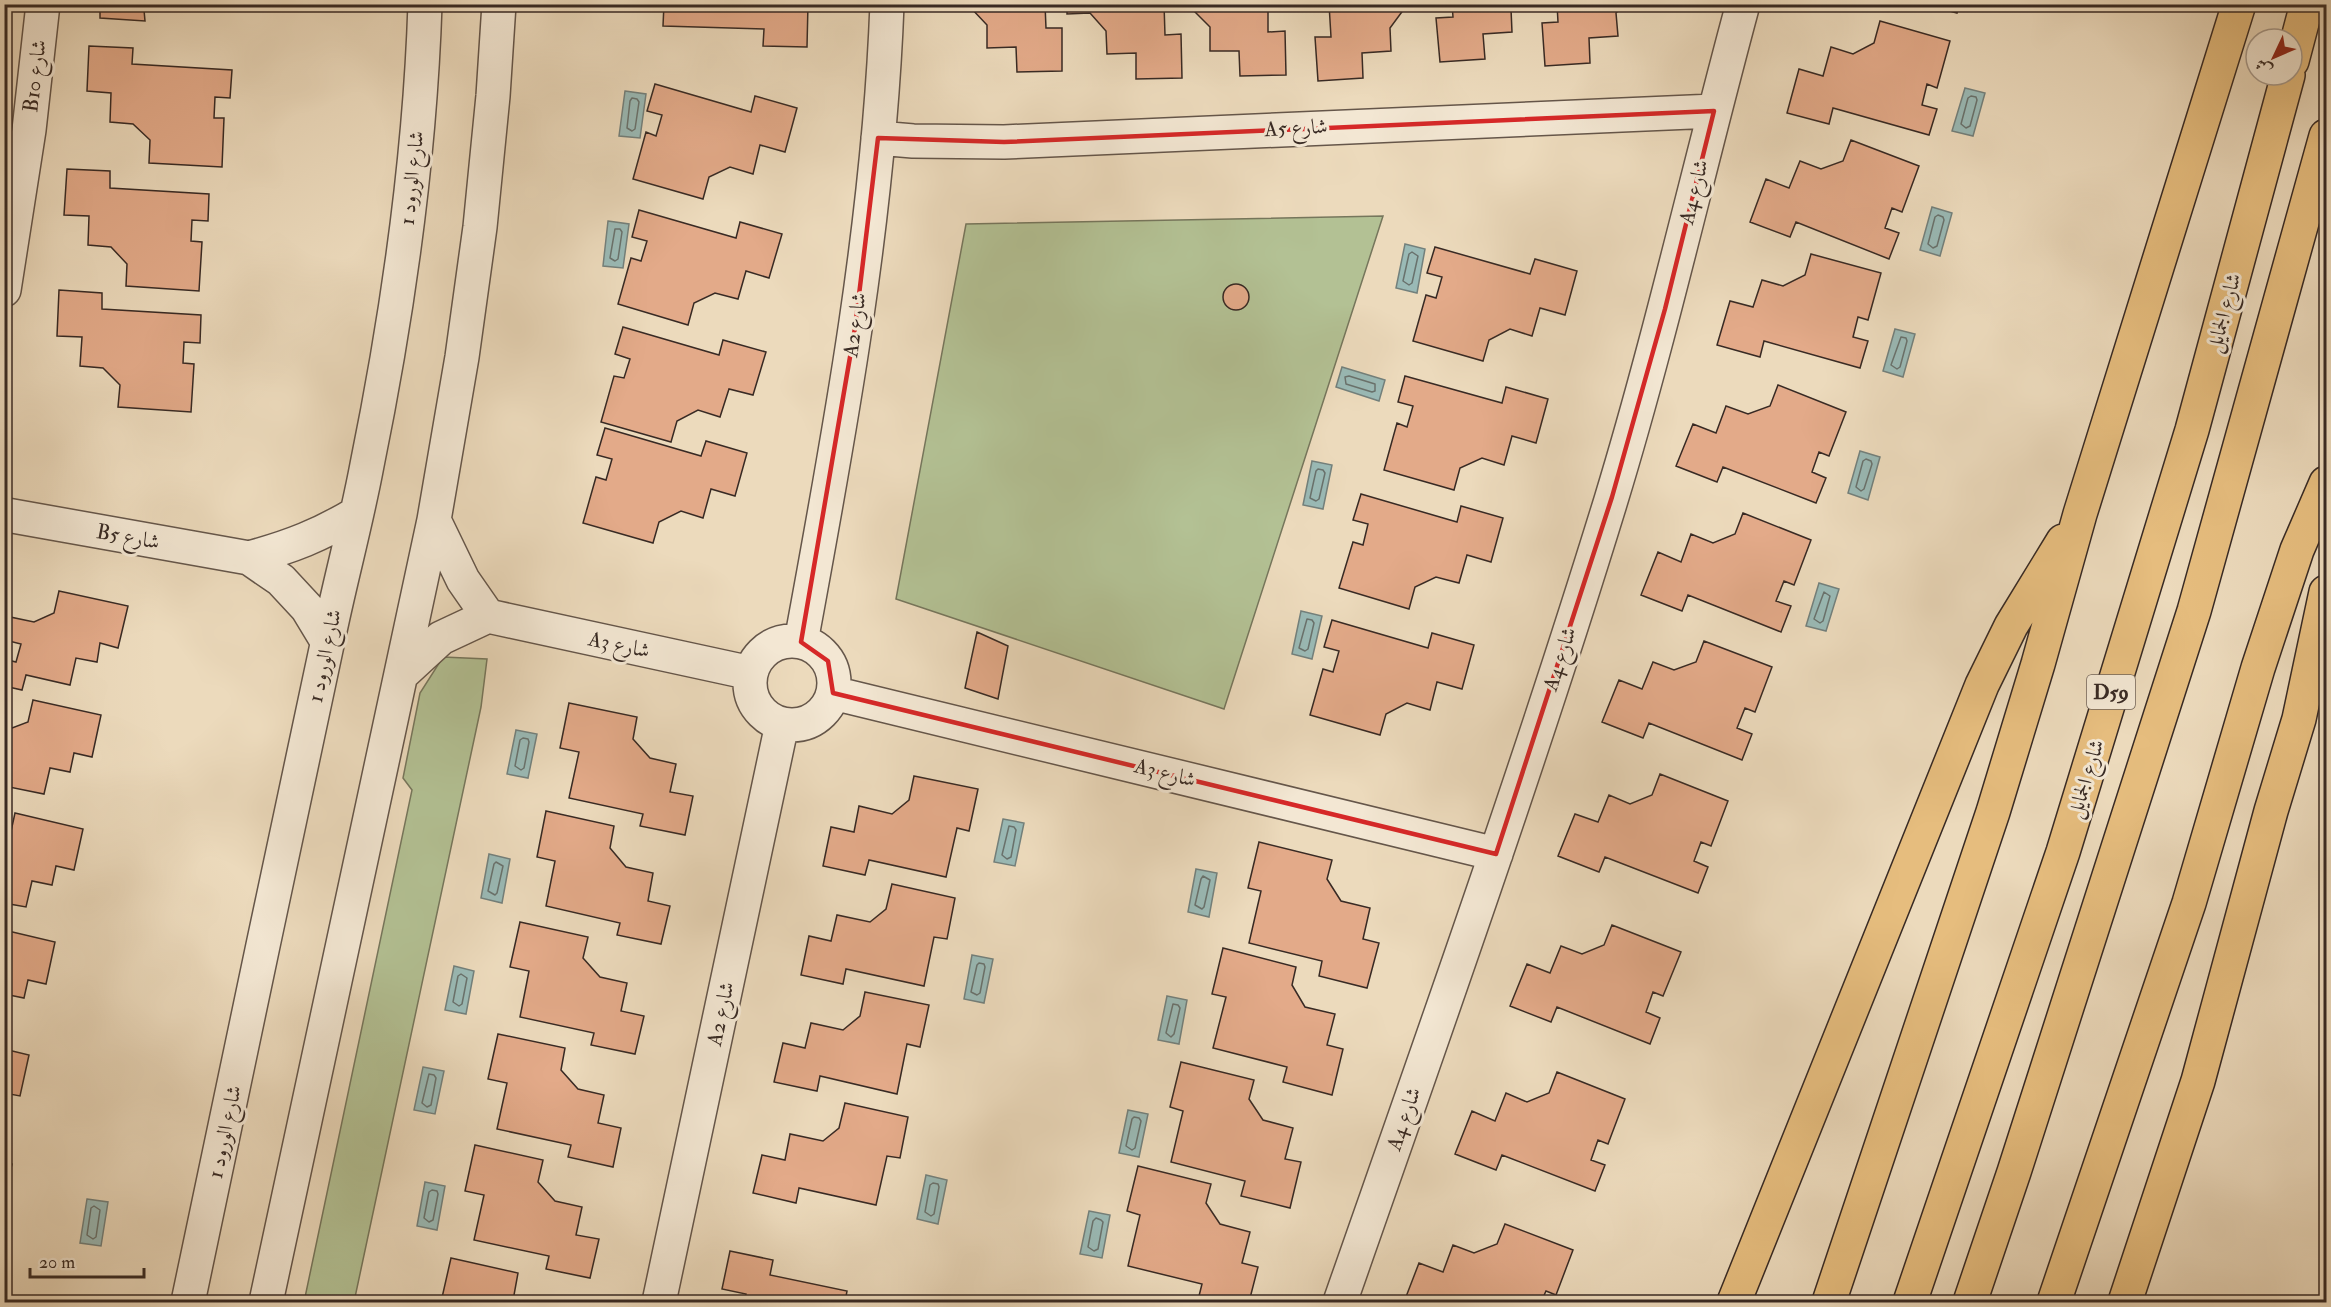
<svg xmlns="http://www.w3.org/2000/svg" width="2331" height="1307" font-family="'IM FELL Double Pica',Amiri,serif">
<rect width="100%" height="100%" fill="#ecdabc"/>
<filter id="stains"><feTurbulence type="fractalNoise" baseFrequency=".00333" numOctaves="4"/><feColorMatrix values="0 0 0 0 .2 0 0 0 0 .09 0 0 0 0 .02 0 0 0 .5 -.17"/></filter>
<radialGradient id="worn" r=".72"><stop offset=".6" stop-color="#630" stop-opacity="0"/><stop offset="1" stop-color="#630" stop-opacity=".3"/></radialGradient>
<path fill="#b3c194" stroke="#76765c" stroke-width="1.5" d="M1383 216 1224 709 896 599 966 224Z
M443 657 487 659 481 707 354 1302H304L412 790 403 778 420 693Z"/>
<path fill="#9abab6" stroke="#73807c" stroke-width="1.5" d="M1965 88 1985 93 1973 136 1952 131Z
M625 91 646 94 640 138 619 136Z
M1932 207 1952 213 1940 256 1920 250Z
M608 221 629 224 623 268 603 266Z
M1405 244 1425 249 1417 293 1396 288Z
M1895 329 1915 334 1903 377 1883 371Z
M1342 367 1385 380 1379 401 1336 387Z
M1860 451 1880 457 1868 500 1848 493Z
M1312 461 1332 465 1323 509 1303 505Z
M1819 583 1839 589 1826 631 1806 626Z
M1301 611 1322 616 1312 659 1292 654Z
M516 730 537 734 528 778 507 774Z
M1003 819 1024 823 1015 866 994 862Z
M489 854 510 859 502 903 481 898Z
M1196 869 1217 873 1209 917 1188 912Z
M972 955 993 959 984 1003 964 999Z
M454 966 474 971 466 1014 445 1010Z
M1167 996 1187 1000 1179 1044 1158 1040Z
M423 1067 444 1071 435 1114 414 1110Z
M1128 1110 1148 1114 1139 1157 1119 1153Z
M926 1175 947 1180 938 1224 917 1219Z
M425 1182 445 1186 437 1230 417 1226Z
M87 1199 108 1202 101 1246 80 1243Z
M1089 1211 1110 1215 1102 1258 1080 1254Z"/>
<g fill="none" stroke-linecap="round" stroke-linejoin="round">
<path stroke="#69726d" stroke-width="1.5" d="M1971 96 1976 97 1977 100 1970 126 1966 128 1961 124 1968 98Z
M632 98 637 99 639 102 635 129 632 131 627 128 630 101Z
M1938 215 1943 217 1944 220 1937 246 1933 248 1928 244 1935 217Z
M615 229H620L622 232 618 259 615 261 610 258Z
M1412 252 1418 256 1412 283 1409 285 1403 281 1409 254Z
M1901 337 1906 338 1907 341 1900 367 1897 369 1891 365Z
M1349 376 1375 384V391L1372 392 1346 384 1345 377Z
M1866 459 1871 461 1872 464 1864 489 1861 491 1856 487 1863 461Z
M1318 469 1323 470 1325 473 1319 499 1316 501 1310 498 1316 471Z
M1824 592 1830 596 1823 621 1820 623 1814 619Z
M1307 619 1312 620 1314 623 1308 649 1305 651 1299 648Z
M523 738 528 739 529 742 524 768 521 770 515 766 520 740Z
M1009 826 1014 827 1016 830 1011 857 1007 859 1002 855Z
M496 862 503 866 497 893 495 895 488 891 494 864Z
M1203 876 1210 880 1204 907 1202 909 1195 905 1201 879Z
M979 963 984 964 985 967 980 993 977 995 971 992 977 965Z
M461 974 467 978 462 1004 459 1006 453 1002 458 976Z
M1173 1004 1178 1005 1180 1008 1174 1034 1171 1037 1166 1033Z
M429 1074 434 1075 436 1078 431 1105 427 1107 422 1103Z
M1134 1117 1139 1118 1141 1121 1135 1148 1132 1150 1126 1146 1132 1119Z
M933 1183 938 1184 939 1187 934 1214 931 1216 925 1212 930 1185Z
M432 1190 437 1191 438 1194 433 1220 429 1222 424 1218 429 1192Z
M94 1206 100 1210 96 1237 93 1239 87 1235 91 1208Z
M1096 1218 1101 1220 1103 1222 1098 1249 1094 1251 1088 1247 1093 1221Z"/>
</g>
<path fill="#e3aa89" stroke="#382a24" stroke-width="1.5" d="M100 4H244V8L144 10 145 21 100 18Z
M664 4H808L807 47 763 46 764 29 663 26Z
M948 4H1045L1046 28H1062V71L1017 72 1016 47 987 48V25L970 7H948Z
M1067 4H1164L1165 35 1181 34 1182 78 1136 79V53L1107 54 1106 31 1090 13 1067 14Z
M1171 4H1268V32L1285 31 1286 75 1240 76 1239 51H1210V27L1193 10 1171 11Z
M1329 4H1426V8L1404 9 1390 28 1391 51 1362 53 1363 78 1318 81 1315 37H1331Z
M1452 4H1514L1511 9 1512 32 1483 34 1485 59 1440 62 1436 18 1453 17Z
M1557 4H1624L1616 13 1618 36 1589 38 1590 63 1545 66 1542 23 1558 22Z
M1925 4H1960L1957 13Z
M1880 21 1950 41 1937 88 1927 84 1922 105 1937 109 1929 135 1833 108 1829 124 1787 113 1799 69 1823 76 1831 47 1853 54 1874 43Z
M89 46 133 48 132 64 232 70 230 98 215 97 214 118H224L222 167 149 163 150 140 133 124 110 122 111 93 87 91Z
M655 84 751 112 755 96 797 108 785 152 760 145 753 174 730 167 709 177 703 199 633 179 646 132 656 136 662 115 647 111Z
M1851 140 1919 166 1902 212 1892 208 1885 228 1899 233 1889 259 1796 222 1790 237 1750 222 1766 179 1789 188 1800 161 1821 169 1843 161Z
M67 169 110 171V188L209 194 208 221 192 220 191 241 202 242 199 291 126 286 127 264 111 247 88 245 89 216 64 215Z
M639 210 736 238 740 222 782 234 769 278 746 271 738 299 715 293 694 303 688 325 618 304 631 258 641 261 647 241 632 237Z
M1435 247 1530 274 1535 259 1577 271 1565 315 1540 308 1532 336 1510 329 1489 340 1483 361 1413 341 1426 295 1436 298 1442 277 1427 273Z
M1811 254 1881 273 1868 320 1858 317 1853 337 1868 341 1860 368 1764 341 1760 357 1717 345 1730 301 1753 307 1762 280 1783 286 1805 275Z
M1223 297a13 13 0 1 1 26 0a13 13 0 1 1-26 0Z
M59 290 102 293V309L201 315 200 343 184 342 183 363 194 364 191 412 118 407 120 385 103 368 80 366 82 337 57 336Z
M623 327 719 355 723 340 766 352 753 395 729 389 720 417 698 410 677 421 671 442 601 422 614 376 624 378 630 359 615 354Z
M1405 376 1502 403 1506 387 1548 399 1536 443 1512 436 1504 465 1482 458 1460 468 1454 490 1384 470 1397 423 1407 427 1413 406 1398 402Z
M1778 385 1846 412 1829 456 1819 452 1812 472 1826 478 1816 503 1723 467 1717 482 1676 466 1693 424 1716 433 1726 406 1748 414 1770 406Z
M605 428 701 456 706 441 747 453 735 496 711 489 703 518 681 511 659 522 653 543 583 523 596 477 606 480 612 459 597 455Z
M1361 494 1457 522 1461 506 1503 518 1491 562 1467 555 1459 583 1436 577 1415 587 1409 609 1339 588 1353 542 1363 545 1368 524 1353 520Z
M1743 513 1811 540 1794 585 1784 581 1776 601 1791 606 1781 632 1688 595 1682 611 1641 595 1658 552 1681 562 1691 534 1713 543 1735 534Z
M59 591 128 606 118 648 100 643 97 662 76 658 70 685 26 675 22 690 4 686V659L16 662 21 644 5 640 10 617 34 622 54 613Z
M1332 620 1428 648 1432 633 1474 645 1462 689 1437 682 1430 710 1407 703 1386 714 1380 735 1310 715 1323 669 1333 672 1339 651 1324 647Z
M977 632 1008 646 998 699 965 688Z
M1704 641 1772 667 1755 712 1745 708 1737 728 1752 734 1742 760 1649 723 1643 738 1602 722 1619 680 1642 689 1653 662 1674 670 1696 662Z
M33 700 101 715 92 757 74 753 70 772 50 768 44 794 4 786V731L28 722Z
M569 703 637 717 633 739 650 758 676 764 670 792 693 796 685 835 640 826 643 814 569 798 579 752 560 748Z
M1660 774 1728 801 1711 846 1701 842 1694 861 1708 867 1698 893 1605 857 1599 872 1558 856 1575 814 1598 822 1609 795 1630 804 1652 795Z
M914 776 978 789 969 831 957 828 946 877 869 860 865 875 823 866 831 827 854 832 859 806 892 814 909 800Z
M546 811 614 826 610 848 626 867 653 873 648 901 670 906 661 944 617 935 620 923 546 906 555 861 537 857Z
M15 813 83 829 74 870 56 866 52 885 32 881 26 907 4 903V838L10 836Z
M1259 842 1332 860 1327 879 1341 901 1370 908 1363 939 1379 943 1367 988 1319 976 1322 961 1249 943 1261 891 1248 888Z
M892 884 955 898 947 939 934 937 924 986 846 969 843 984 801 975 809 936 831 941 837 915 870 922 886 909Z
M520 922 588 937 583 958 600 977 627 983 621 1011 644 1016 635 1054 591 1045 594 1033 520 1017 529 971 510 967Z
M1612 925 1681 952 1663 996 1653 992 1646 1012 1660 1018 1650 1044 1557 1007 1551 1022 1510 1006 1527 964 1550 973 1561 946 1582 954 1604 945Z
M4 930 55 942 46 984 28 980 24 998 4 994Z
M1223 948 1296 967 1292 985 1305 1007 1335 1014 1327 1045 1343 1049 1332 1095 1283 1082 1287 1067 1213 1048 1226 997 1212 994Z
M865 992 929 1005 920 1047 907 1044 897 1094 820 1076 817 1091 774 1082 783 1043 805 1048 811 1023 843 1030 860 1016Z
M498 1034 565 1048 561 1070 578 1089 604 1095 598 1123 621 1128 613 1167 568 1157 571 1145 497 1129 507 1083 488 1079Z
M4 1049 29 1055 20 1096 4 1093Z
M1181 1062 1254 1080 1249 1099 1263 1120 1293 1128 1285 1159 1301 1162 1290 1208 1241 1196 1245 1181 1171 1162 1183 1111 1170 1107Z
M1557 1072 1625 1099 1608 1144 1598 1140 1591 1160 1605 1165 1595 1191 1502 1155 1496 1170 1455 1154 1472 1111 1495 1121 1506 1093 1527 1102 1549 1093Z
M845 1103 908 1117 900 1158 887 1156 876 1205 799 1188 796 1203 753 1193 762 1155 785 1160 790 1134 823 1141 839 1128Z
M475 1145 543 1160 538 1182 555 1201 582 1207 576 1235 599 1239 590 1278 546 1269 549 1256 474 1240 484 1195 465 1191Z
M4 1162 12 1164 4 1197Z
M1138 1166 1211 1184 1206 1203 1220 1224 1250 1232 1242 1263 1258 1267 1249 1302H1209L1198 1300 1202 1284 1128 1266 1140 1215 1127 1211Z
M1505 1224 1573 1250 1556 1295 1546 1291 1541 1302H1404L1419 1263 1443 1272 1453 1245 1474 1253 1497 1244Z
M730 1251 773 1260 770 1275 847 1291 845 1302H744L746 1294 722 1289Z
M451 1258 518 1273 514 1295 521 1302H441Z"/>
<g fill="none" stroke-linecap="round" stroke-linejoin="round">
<defs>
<path id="minor" d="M878 138 913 141 1004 142 1714 111
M4 290 29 130 43 4
M7 515 249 558C290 547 321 535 357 513
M434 520 463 580 488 616
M249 558 281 580 307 608 327 641
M750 683a42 42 0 1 1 84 0a42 42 0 1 1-84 0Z
M801 642C840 431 879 219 887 4
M403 673 441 638 488 616 751 673
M833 693 1496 854
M188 1302C235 1082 280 860 328 640 340 581 356 524 367 465 398 313 420 159 425 4
M266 1302 434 520 462 357 480 227 493 96 499 4
M659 1302 782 724
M1340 1302C1433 1036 1528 770 1611 500 1661 336 1698 170 1743 4"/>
<path id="major" d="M2292 61 2307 4
M1734 1302 1982 685 2011 626 2063 541
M1829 1302 1993 812 2038 664 2080 514 2239 4
M1910 1302 2063 852 2192 430 2288 75
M1970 1302 2014 1172 2194 611 2326 136
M2054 1302 2189 903 2258 668 2297 550 2326 483
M2125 1302 2198 1081 2271 811 2299 719 2326 592"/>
</defs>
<use href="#minor" stroke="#65564a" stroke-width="36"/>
<use href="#major" stroke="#382a24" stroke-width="36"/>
<use href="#minor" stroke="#f3e7d3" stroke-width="33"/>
<use href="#major" stroke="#e6bd7e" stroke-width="33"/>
</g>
<path fill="none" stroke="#d62828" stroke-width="4.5" stroke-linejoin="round" d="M1714 111 1665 309 1612 497 1496 854 833 693 828 661 801 642 855 328 878 138 1004 142Z"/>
<g text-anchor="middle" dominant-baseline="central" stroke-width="6" stroke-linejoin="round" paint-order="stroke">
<rect fill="#f3e7d3" stroke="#706358" stroke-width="1.5" x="2087" y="675" width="48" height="34" rx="4.5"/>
<g font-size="20" font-weight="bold" fill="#382a24">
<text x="2111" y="692">D59</text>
</g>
<g font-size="21" fill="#382a24" stroke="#f3e7d3">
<text transform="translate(35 76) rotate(-83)">B10 شارع</text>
<text transform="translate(1296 128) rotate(-3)">A5 شارع</text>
<text transform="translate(412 178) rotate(-84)">شارع الورود 1</text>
<text transform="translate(1694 192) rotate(-76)">A4 شارع</text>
<text transform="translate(2224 313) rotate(-75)">شارع الجمايل</text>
<text transform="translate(855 325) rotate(-82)">A2 شارع</text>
<text transform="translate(128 537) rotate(10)">B5 شارع</text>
<text transform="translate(619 645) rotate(12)">A3 شارع</text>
<text transform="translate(325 656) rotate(-78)">شارع الورود 1</text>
<text transform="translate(1560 659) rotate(-72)">A4 شارع</text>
<text transform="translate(1165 773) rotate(14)">A3 شارع</text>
<text transform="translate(2086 779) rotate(-73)">شارع الجمايل</text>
<text transform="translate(721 1014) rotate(-78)">A2 شارع</text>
<text transform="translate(1404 1119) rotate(-71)">A4 شارع</text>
<text transform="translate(225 1132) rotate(-78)">شارع الورود 1</text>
</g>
</g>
<rect width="2331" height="1307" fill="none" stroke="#ecdabc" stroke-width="24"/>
<rect x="6" y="6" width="2319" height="1295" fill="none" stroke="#382a24" stroke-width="3"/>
<rect x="12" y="12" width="2307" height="1283" fill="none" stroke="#382a24" stroke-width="1.5"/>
<g transform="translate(2274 57) rotate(226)"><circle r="28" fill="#f3e7d3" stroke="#a89b8d" stroke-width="1.5"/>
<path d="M0-4.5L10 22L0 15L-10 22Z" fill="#8f2418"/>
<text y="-9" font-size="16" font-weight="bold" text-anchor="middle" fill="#382a24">ش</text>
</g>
<path d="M30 1268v9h114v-9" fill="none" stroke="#382a24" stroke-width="3"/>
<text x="39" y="1268" font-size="18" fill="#382a24" stroke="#f3e7d3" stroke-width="4.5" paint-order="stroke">20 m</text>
<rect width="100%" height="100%" filter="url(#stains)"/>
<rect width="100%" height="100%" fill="url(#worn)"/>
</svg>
